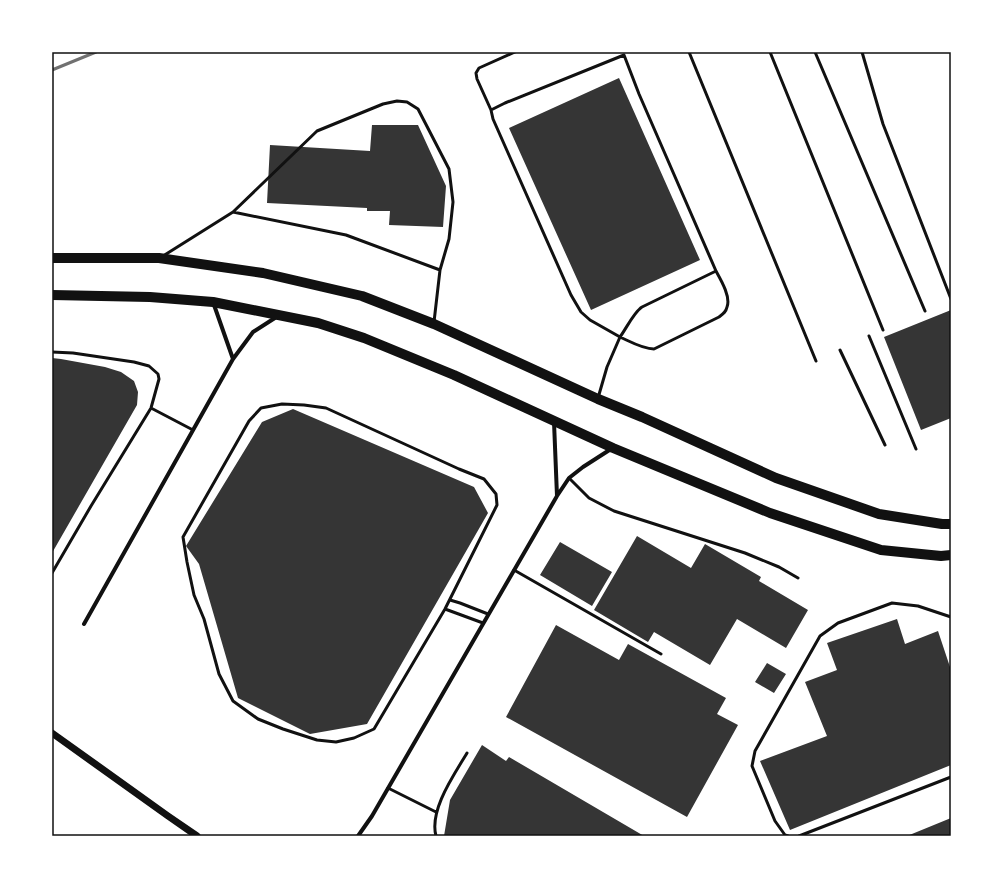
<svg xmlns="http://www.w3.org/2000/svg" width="1003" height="888" font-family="Quicksand,sans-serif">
<rect width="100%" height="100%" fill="#fff"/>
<path fill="#353535" d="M619 78 700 260 591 310 509 128Z
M372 125H418L446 186 443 227 389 225 390 211H367V208L267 203 270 145 370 151Z
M951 310V418L921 430 884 337Z
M52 358 61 359 105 367 121 372 134 381 138 392 137 405 52 553Z
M293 409 474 487 488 513 367 724 310 734 238 698 199 564 186 546 262 422Z
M637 536 691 568 705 544 761 577 759 581 808 610 786 648 737 619 710 665 654 632 648 642 594 610Z
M560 542 612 572 592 606 540 575Z
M897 619 905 644 938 631 951 670V765L790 830 760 761 827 736 805 682 837 670 827 643Z
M556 625 619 660 628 644 726 698 717 714 738 725 687 817 506 717Z
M767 663 786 674 774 693 755 682Z
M482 745 506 761 509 757 644 836H444L450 800Z
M951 818V836H907Z"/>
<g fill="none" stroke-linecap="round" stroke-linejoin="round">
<path stroke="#111" stroke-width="3" d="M689 52 816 361
M770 52 883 330
M815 52 925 311
M862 52 883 124 951 299
M491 110 477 79 476 73 479 68 515 52
M233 212 317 131 383 104 397 101 407 102 418 109 449 169 453 202 449 239 440 270
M163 256 233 212 346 235 440 270 434 322
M869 336 916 449
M840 350 885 445
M52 352 73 353 134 362 149 366 158 374 159 379 151 408 91 506 52 573
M598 398 607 367 620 337C631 342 643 349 654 349L719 317C723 314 726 312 727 307 731 297 721 280 716 271L642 307C634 312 626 329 620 337L590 320 581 312 571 295 493 119 491 110 505 103 624 55 639 94 716 271
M282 404 304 405 326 408 459 469 484 479 496 494 497 505 445 609 374 729 354 738 336 742 317 740 283 729 258 719 233 701 219 674 204 619 194 595 187 562 183 537 249 421 261 408Z
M151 408 193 430
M569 478 589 498 614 511 745 553 779 567 798 578
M514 570 661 654
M450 600 460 603 488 614
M445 609 483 623
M388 788 436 812
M436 836C429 810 454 775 467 753
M788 836 785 835 775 821 752 766 755 751 820 636 838 623 892 603 918 606 951 617
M799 836 951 777"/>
<path stroke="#111" stroke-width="4" d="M213 302 233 359
M554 422 557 496
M84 624 233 359 253 332 278 316
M358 836 372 816 557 496 569 478 583 467 611 449"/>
<path stroke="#111" stroke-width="7" d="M52 733 168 816 197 836"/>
<path stroke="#111" stroke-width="10" d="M52 258H159L263 273 362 296 434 324 598 399 642 417 776 478 879 514 942 524H951
M52 295 150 297 213 302 318 323 364 338 454 375 613 448 770 513 881 550 941 556 951 555"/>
<path stroke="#707070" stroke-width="3" d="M52 70 96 52"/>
</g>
<rect width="1003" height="888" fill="none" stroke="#ffffff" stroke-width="106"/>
<rect x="53" y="53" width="897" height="782" fill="none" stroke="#111" stroke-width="1.5"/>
</svg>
